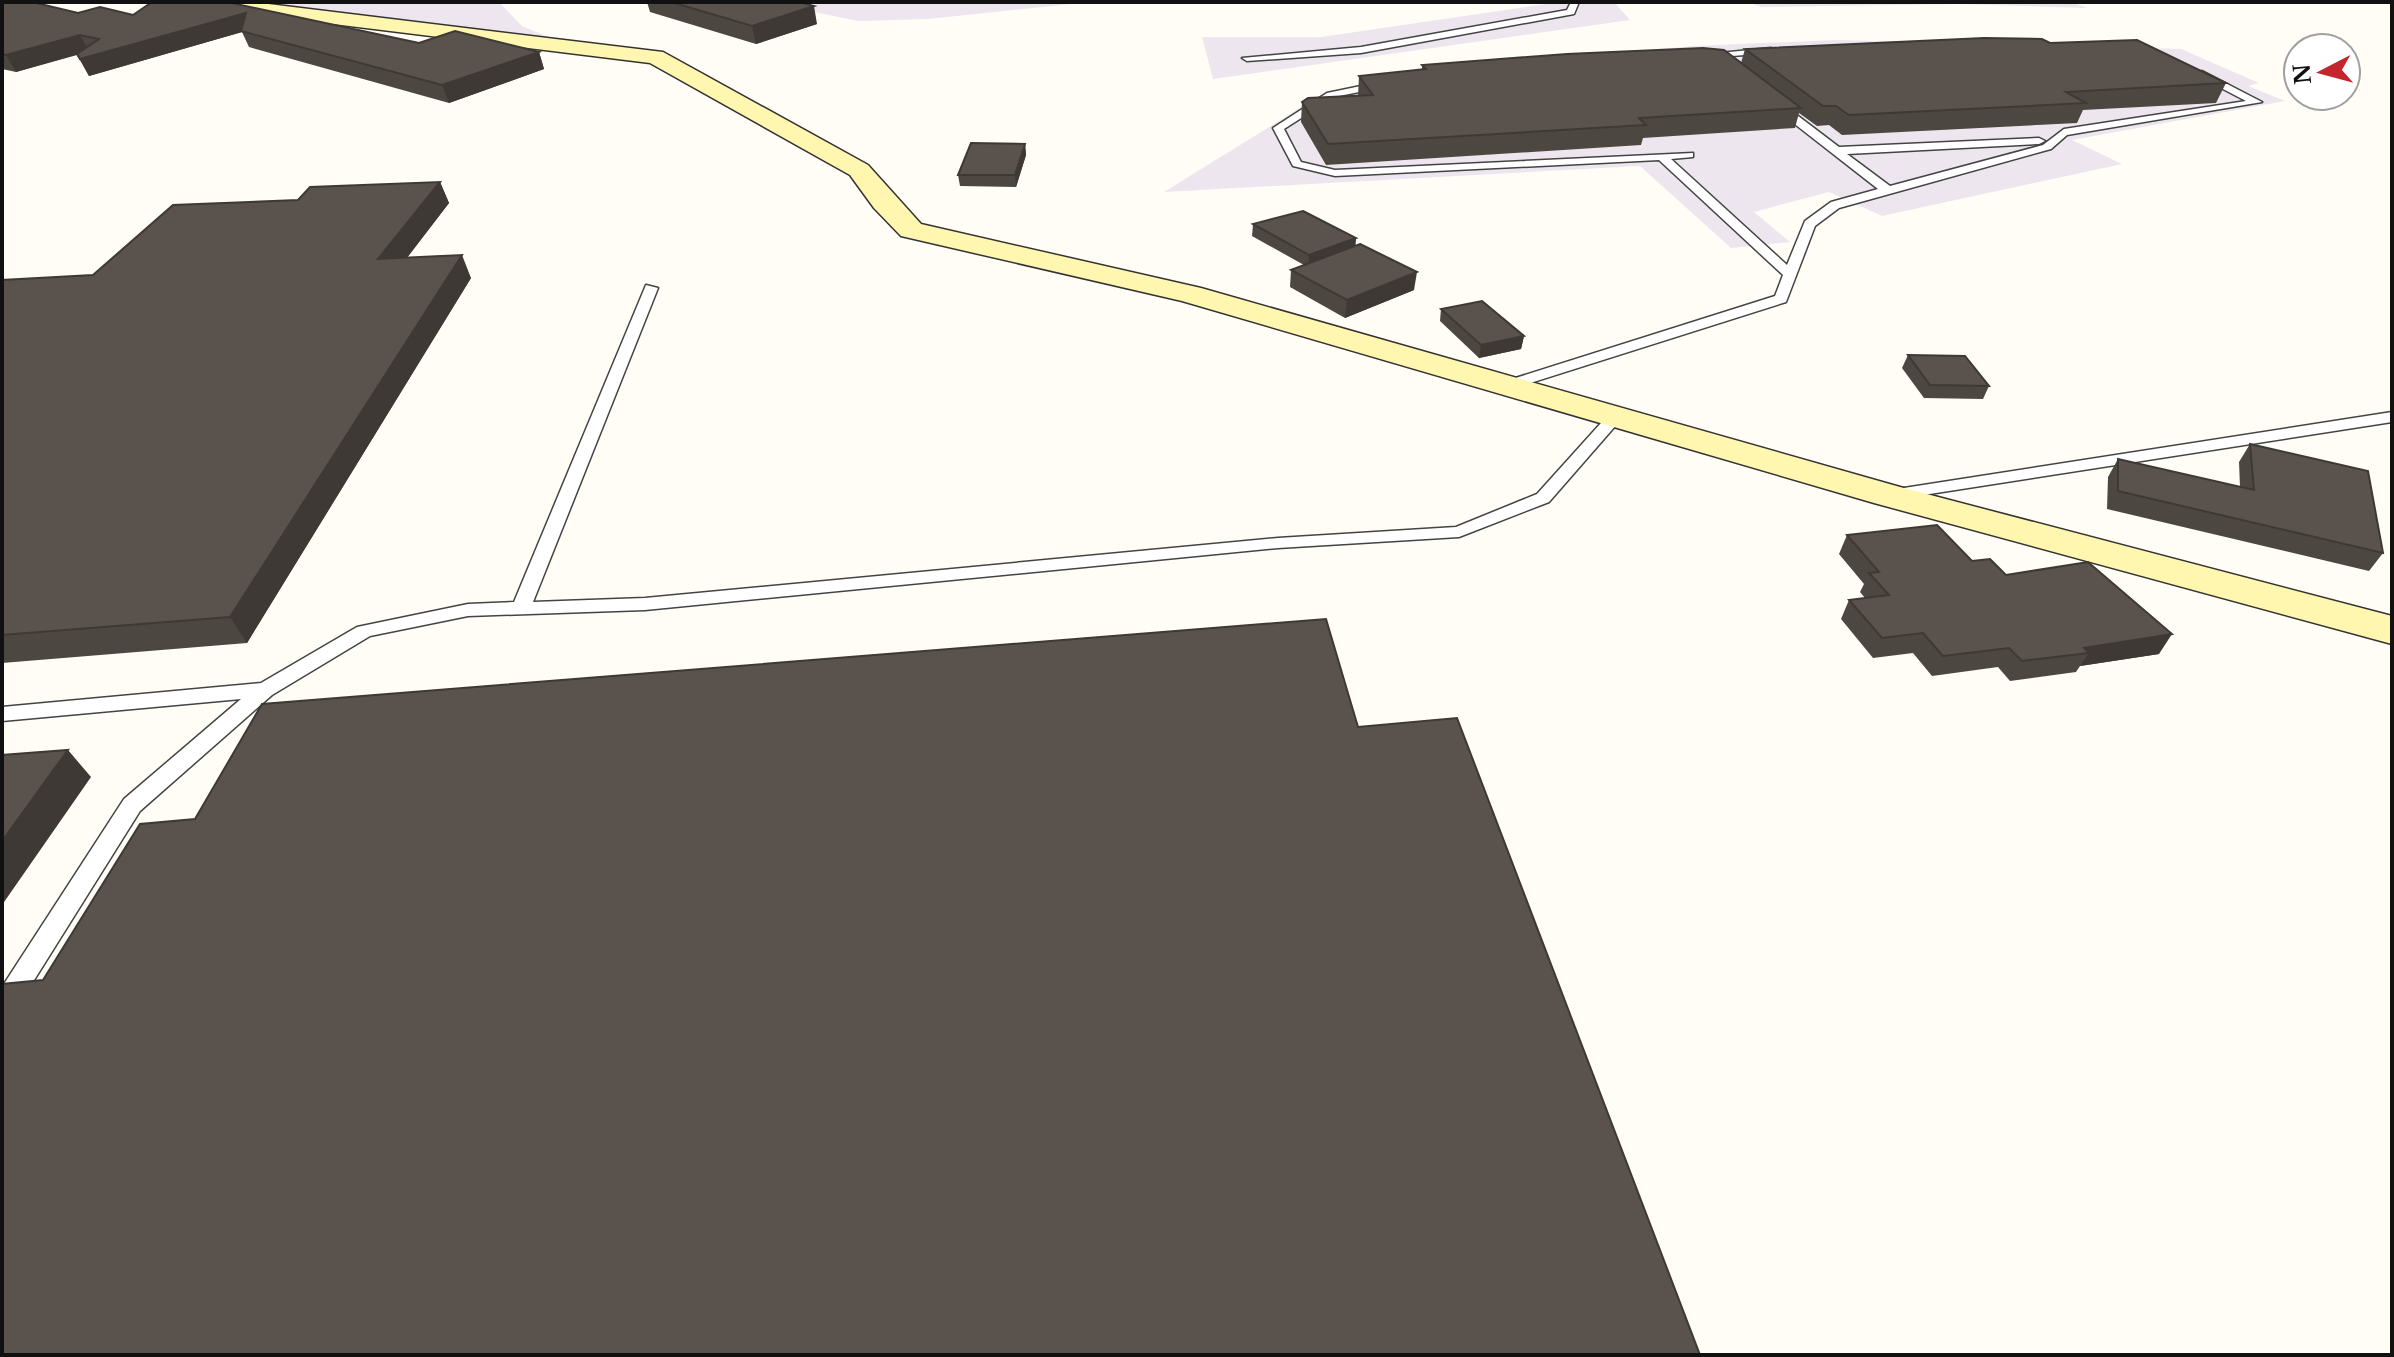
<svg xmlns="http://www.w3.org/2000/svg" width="2394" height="1357" font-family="'Libre Baskerville',serif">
<rect width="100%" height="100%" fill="#fffdf5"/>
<path fill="#eee6ef" d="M244 2H499L522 26 558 41Z
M710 2H1090L928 19 858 21 775 4Z
M1560 2H1614L1630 20 1213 79 1202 37H1321Z
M1747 2H2070L2087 8 1958 4 1761 7Z
M1836 40 2181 49 2259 83 2248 86 2285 101 2072 140 2122 164 1882 216 1829 192 1754 212 1790 242 1731 248 1640 166 1164 192 1324 93 1455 68 1693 46Z"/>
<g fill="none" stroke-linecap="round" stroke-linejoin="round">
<defs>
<path id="lane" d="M1571 2H1579L1574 14 1361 53 1247 61 1242 58 1361 47 1567 10Z
M1771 48 1774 53 1703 58 1698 55Z
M2202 71 2262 102 2067 135 2051 149 1839 208 1815 226 1786 302 1511 389 1506 387V381L1775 296 1783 275 1659 160 1335 176 1293 166 1273 128 1327 93 1385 81 1389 86 1334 97 1284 129 1301 162 1335 170 1693 153V157L1671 159 1787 265 1805 221 1831 202 1878 189 1773 107V103H1781L1839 147 2039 138 2045 141 2039 144 1847 154 1890 186 2043 145 2064 129 2246 101 2198 76Z
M646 285 658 288 533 602 645 598 1278 538 1456 527 1537 494 1610 413H1622L1624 416 1549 502 1459 537 1278 548 645 610 468 616 370 636 272 695 140 811 11 1017 2 1020V987L124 799 241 699 2 721V707L261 683 357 627 468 604 514 602Z
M2392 412V422L1891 500 1883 495 1891 490Z"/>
<path id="secondary" d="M193 2H251L663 52 868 165 921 224 1201 288 1900 487 2392 616V644L1874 503 1182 301 901 236 874 208 850 175 650 63 203 8Z"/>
</defs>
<use href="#lane" stroke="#444" stroke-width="3"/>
<use href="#secondary" stroke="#333" stroke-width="3"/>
<use href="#lane" fill="#fff" fill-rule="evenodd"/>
<use href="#secondary" fill="#fff6b0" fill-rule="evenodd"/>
</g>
<path fill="#4d4742" d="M2 2 78 13 133 15 419 43 539 52 544 69 449 103 249 47 242 32 89 76 77 55 16 72 2 69Z
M647 2H799L817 24 756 44 650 12Z
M2050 43 2226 83 2216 103 2083 110 2077 123 1842 135 1829 125 1817 126 1799 113 1795 128 1643 138 1641 145 1326 165 1301 122 1302 102 1358 96 1359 76 1422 70V65L1741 63 1745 49Z
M1025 144 1026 155 1016 187 960 186 958 175Z
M440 182 449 203 407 258 471 278 247 643 2 663V280L93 275 298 200Z
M1253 224 1356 238 1355 246 1414 290 1345 318 1290 287 1291 270 1304 265 1252 236Z
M1441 309 1524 336 1521 349 1479 358 1440 321Z
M1908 355 1989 386 1983 399 1924 398 1902 368Z
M2250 444 2383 553 2369 571 2107 509 2108 477 2118 459 2240 487 2239 462Z
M1847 535 1972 561 2006 575 2159 654 2080 666 2076 672 2010 681 1998 667 1932 676 1913 653 1873 658 1841 619 1849 600 1865 598 1860 592 1864 584 1839 554Z"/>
<path fill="#3f3936" d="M814 6 817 24 756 44 752 26Z
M246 13 241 31 242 32 89 76 80 59Z
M80 35 89 51 16 72 6 55Z
M539 52 544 69 449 103 442 85Z
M1025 144 1026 155 1016 187 1015 175Z
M440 182 449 203 388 282 378 259Z
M1356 238 1355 250 1308 267 1309 255Z
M462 255 471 278 247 643 230 617Z
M1417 272 1414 290 1345 318 1347 300Z
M1524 336 1521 349 1479 358 1481 345Z
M2172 634 2159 654 2080 666 2089 653 2084 648Z
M68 750 91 777 2 905V841Z"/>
<path fill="#5a524d" stroke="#3f3936" stroke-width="2" d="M2 2H32L78 13 100 7 133 15 152 2H227L419 43 455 31 539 52 442 85 241 31 246 13 80 59 77 54 99 39 80 35 6 55 2 54Z
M671 2H799L814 6 752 26Z
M1984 38 2042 39 2050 43 2137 40 2226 83 2066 92 2086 103 1849 115 1836 106H1823L1745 49Z
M1703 48 1724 50 1801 108 1639 118 1646 125 1328 144 1302 102 1308 98 1373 95 1359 76 1426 69 1422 65 1567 54Z
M971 143 1025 144 1015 175H958Z
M440 182 378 259 462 255 230 617 2 635V280L93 275 173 205 298 200 310 187Z
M1303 211 1356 238 1309 255 1253 224Z
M1360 244 1417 272 1347 300 1291 270Z
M1482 301 1524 336 1481 345 1441 309Z
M1908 355 1965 356 1989 386 1930 385Z
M2250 444 2368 471 2383 553 2118 491V459L2254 490Z
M1937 525 1972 561 1990 559 2006 575 2088 562 2172 634 2084 648 2089 653 2022 661 2009 648 1943 656 1923 633 1882 638 1849 600 1889 595 1869 573 1879 572 1847 535Z
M1326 619 1358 727 1457 718 1700 1355H2V984L43 980 140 824 195 819 262 704Z
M68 750 2 841V755Z"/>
<rect width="2394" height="1357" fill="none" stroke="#111111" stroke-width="8"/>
<g transform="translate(2322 72) rotate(264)"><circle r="38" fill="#ffffff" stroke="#a0a0a0" stroke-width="2"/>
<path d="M0-6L14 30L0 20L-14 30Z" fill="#c4262e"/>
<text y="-12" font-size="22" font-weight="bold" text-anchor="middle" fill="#111111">N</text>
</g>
</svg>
